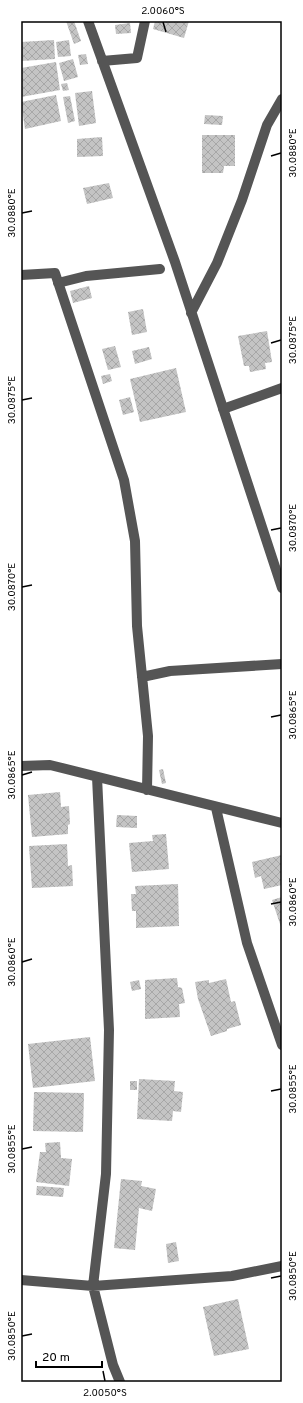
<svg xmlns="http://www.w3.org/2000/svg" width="303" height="1403" font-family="Overpass,sans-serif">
<defs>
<pattern id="building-cross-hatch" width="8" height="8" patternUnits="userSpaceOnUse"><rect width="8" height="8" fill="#c4c4c4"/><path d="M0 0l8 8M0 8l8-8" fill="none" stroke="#a7a7a7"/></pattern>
</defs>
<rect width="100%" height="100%" fill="#fff"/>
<path fill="url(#building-cross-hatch)" d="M66 21H74L81 41 74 44Z
M155 21H189L184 38 153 29Z
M130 23 131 33 116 34 115 25Z
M54 40 55 59 21 61V42Z
M69 40 71 56 58 57 56 42Z
M86 54 88 64 80 65 78 55Z
M73 59 78 77 64 81 59 63Z
M56 62 60 90 21 97V68Z
M67 83 69 90 63 91 61 84Z
M92 91 96 123 79 126 75 93Z
M56 95 61 121 25 129 21 102Z
M70 96 75 121 68 123 63 97Z
M205 115 223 116 222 125 204 124Z
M202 135H235V166H224L223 173H202Z
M102 137 103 156 77 157V139Z
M109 183 113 198 87 204 83 188Z
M89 286 92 298 73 303 70 291Z
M143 309 147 332 132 335 128 312Z
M267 331 272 362 265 363 266 369 250 372 249 366H244L238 336Z
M115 346 121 367 108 370 102 349Z
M149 347 152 359 135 364 132 351Z
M176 368 186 412 140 422 130 379Z
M110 374 112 381 103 384 101 376Z
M130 397 134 412 123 415 119 400Z
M163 769 166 783 162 784 159 770Z
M60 792 61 807 69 806 70 824 68 825V834L32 837 28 795Z
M117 815 137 816V828L116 827Z
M166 834 169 869 132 872 129 843 153 841 152 835Z
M67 844 68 866 72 865 73 886 32 888 29 846Z
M282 855V885L264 889 261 876 255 878 252 862Z
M178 884 179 926 136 928V911H132L131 894H136L135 886Z
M282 897V930L272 900Z
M177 978 178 987 182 988 185 1003 179 1004 180 1017 145 1019V980Z
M226 979 231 1002 235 1001 241 1025 227 1029V1031L211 1036 198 999 195 982 209 980V983Z
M139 980 141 989 132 991 130 982Z
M90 1037 95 1081 33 1088 28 1044Z
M139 1079 175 1081 174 1091 183 1092 181 1112 173 1111 172 1121 137 1119Z
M130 1081H137V1090H130Z
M34 1092 84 1093 83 1132 33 1131Z
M60 1142 61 1158 72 1159 69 1186 36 1182 40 1152H46L45 1143Z
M121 1179 142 1181 141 1186 156 1189 152 1211 139 1208 135 1250 114 1248Z
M37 1186 64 1188 63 1197 36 1195Z
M176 1242 179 1261 168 1263 166 1244Z
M238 1299 249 1349 214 1356 203 1307Z"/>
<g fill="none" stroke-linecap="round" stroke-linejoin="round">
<path stroke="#555" stroke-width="10" d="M88 21 175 262 282 588
M102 61 137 58 145 21
M21 275 55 273 124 480 135 541 137 626 148 736 147 790
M58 283 86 276 160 269
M191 313 217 263 242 200 267 125 282 99
M223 409 282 388
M142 677 170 671 282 664
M21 766 50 765 282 823
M97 777 109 1030 106 1174 93 1286 113 1365 120 1382
M216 808 247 943 282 1045
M21 1280 93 1286 232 1276 282 1266"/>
</g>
<path fill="none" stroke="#000" stroke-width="1.5" d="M163 22 166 32M271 156 281 153M22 213 32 211M271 343 281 340M22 400 32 398M271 530 281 528M22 587 32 585M271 717 281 715M22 775 32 772M271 904 281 902M22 962 32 959M271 1091 281 1089M22 1149 32 1147M271 1278 281 1276M22 1336 32 1334M103 1371 105 1381"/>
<rect width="303" height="1403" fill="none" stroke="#ffffff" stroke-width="44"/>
<path d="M36 1361v6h66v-6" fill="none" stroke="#000000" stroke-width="2"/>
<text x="42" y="1361" font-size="12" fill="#000000" stroke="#ffffff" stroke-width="3" paint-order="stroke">20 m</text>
<rect x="22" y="22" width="259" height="1359" fill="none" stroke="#000" stroke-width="1.5"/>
<g font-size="10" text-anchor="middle" fill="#000">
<text x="163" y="14">2.0060°S</text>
<text transform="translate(292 153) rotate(-90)" y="4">30.0880°E</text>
<text transform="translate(11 213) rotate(-90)" y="4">30.0880°E</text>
<text transform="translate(292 340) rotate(-90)" y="4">30.0875°E</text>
<text transform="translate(11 400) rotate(-90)" y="4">30.0875°E</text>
<text transform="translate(292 528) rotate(-90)" y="4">30.0870°E</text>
<text transform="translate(11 587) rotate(-90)" y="4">30.0870°E</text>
<text transform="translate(292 715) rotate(-90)" y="4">30.0865°E</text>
<text transform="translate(11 775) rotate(-90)" y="4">30.0865°E</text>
<text transform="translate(292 902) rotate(-90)" y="4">30.0860°E</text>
<text transform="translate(11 962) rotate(-90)" y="4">30.0860°E</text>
<text transform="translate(292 1089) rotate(-90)" y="4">30.0855°E</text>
<text transform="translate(11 1149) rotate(-90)" y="4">30.0855°E</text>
<text transform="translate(292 1276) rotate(-90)" y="4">30.0850°E</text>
<text transform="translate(11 1336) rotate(-90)" y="4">30.0850°E</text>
<text x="105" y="1396">2.0050°S</text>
</g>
</svg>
